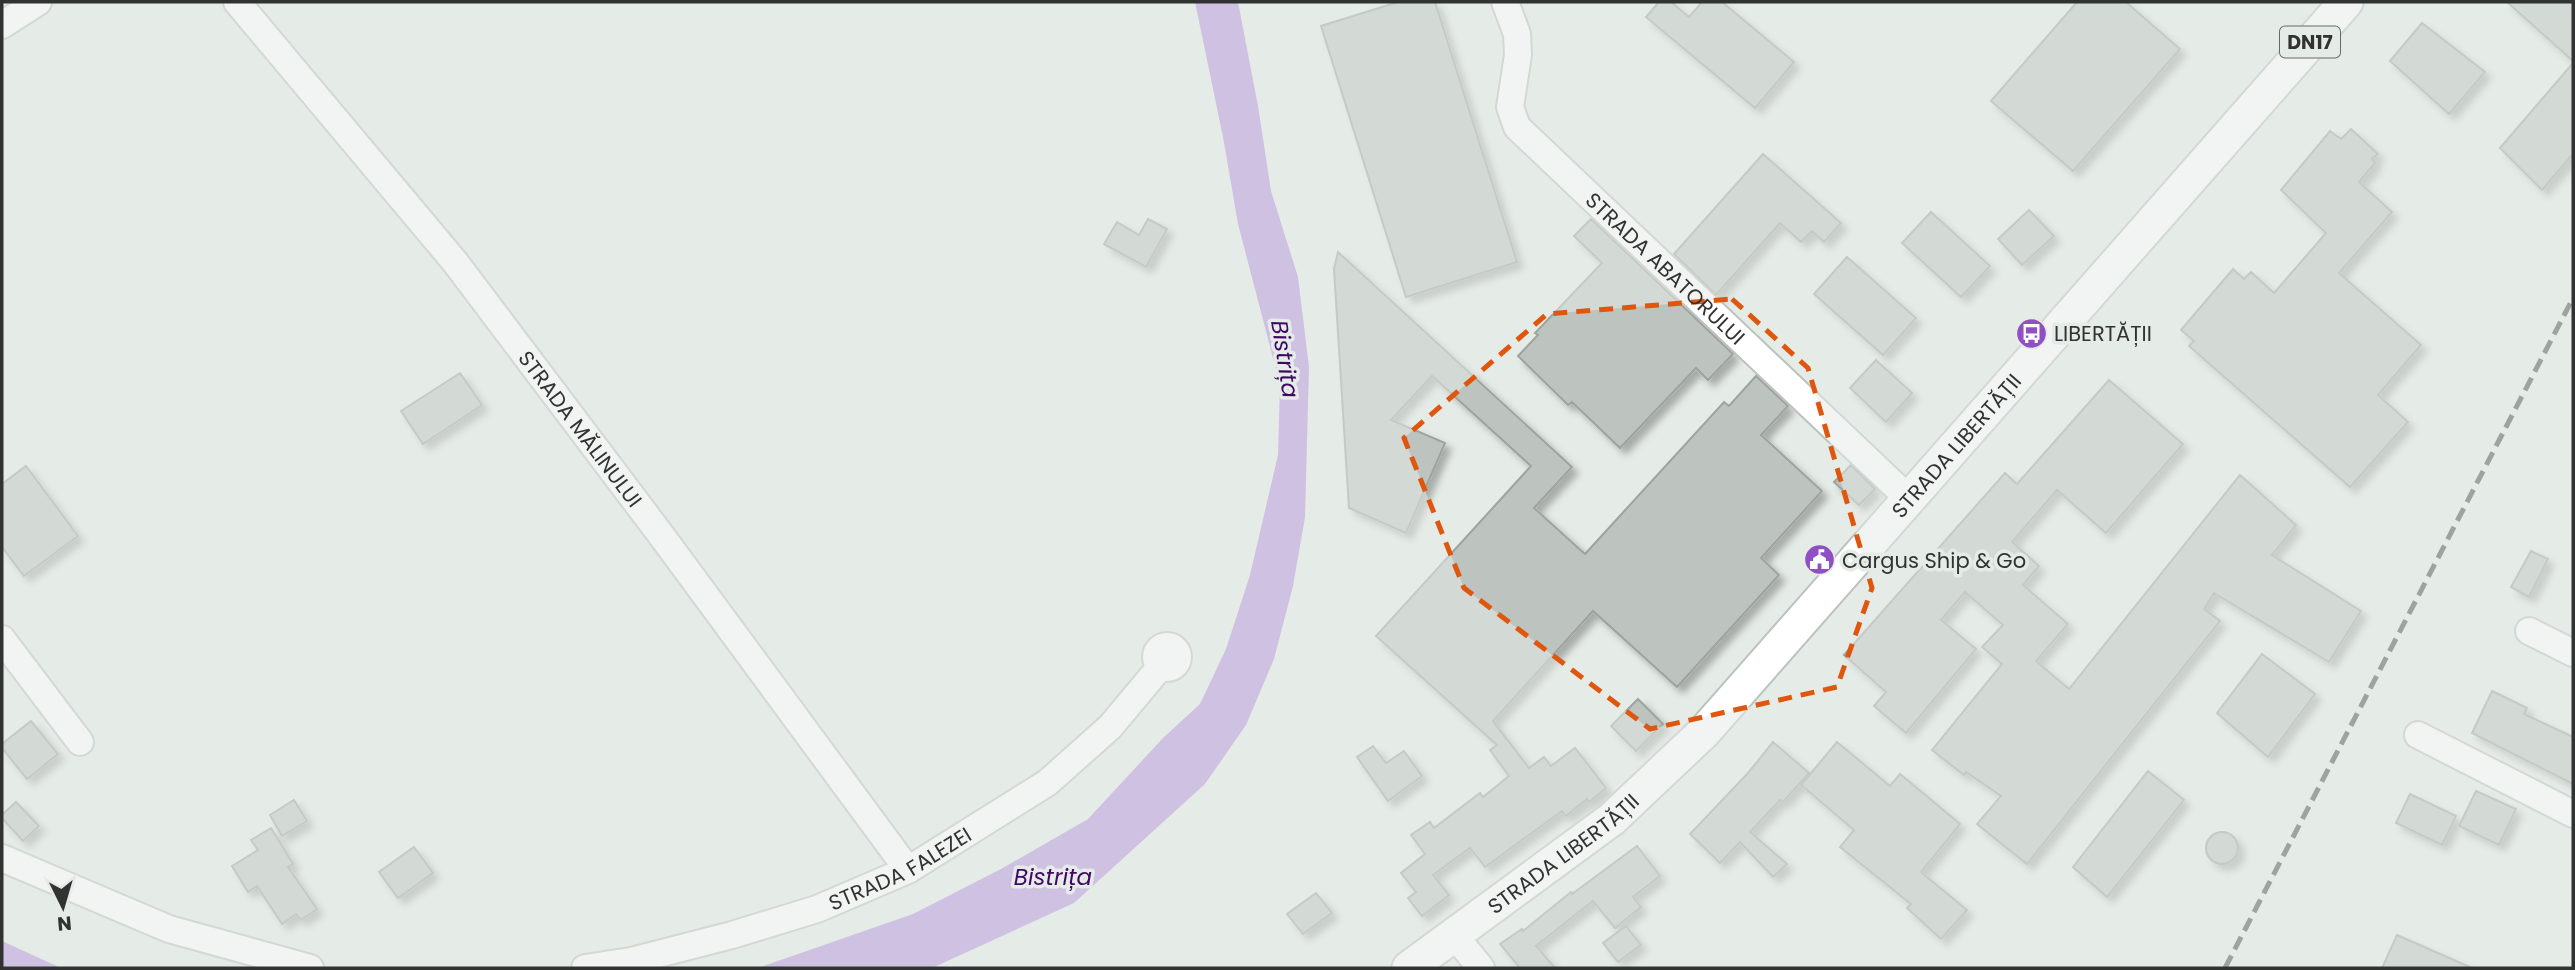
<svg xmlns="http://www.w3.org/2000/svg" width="2575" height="970" font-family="Poppins,sans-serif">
<defs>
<filter id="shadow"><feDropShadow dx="6" dy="6" stdDeviation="3.5" flood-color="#0004"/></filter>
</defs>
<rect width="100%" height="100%" fill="#e5ebe7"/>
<path fill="#b48eda" d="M1195 2H1238L1258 106 1271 191 1298 277 1309 367 1305 517 1293 586 1274 659 1246 725 1205 784 1074 903 932 968H758L913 914 1001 869 1088 819 1163 738 1200 704 1226 649 1250 575 1278 455 1280 385 1238 224 1223 137Z
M2 941 61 968H2Z"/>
<path fill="#bdc3bf" stroke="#9ea3a0" stroke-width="2" filter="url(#shadow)" d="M1398 2H1435L1517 262 1406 297 1321 26Z
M1659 2H1671L1689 17 1702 2H1722L1794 62 1755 108 1646 17Z
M2077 2H2126L2180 49 2073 171 1991 101Z
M2507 2H2573V61Z
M2422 23 2485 72 2449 114 2390 61Z
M2573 63V154L2542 190 2500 148Z
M2351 129 2378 154 2372 159 2375 163 2359 182 2392 212 2339 273 2421 345 2378 395 2408 422 2350 487 2189 346 2194 341 2181 330 2233 269 2244 279 2251 272 2274 293 2326 233 2281 190 2330 131 2341 139Z
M1763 154 1841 223 1824 242 1812 231 1801 242 1780 223 1716 295 1674 254Z
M2029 210 2054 236 2022 265 1998 239Z
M1931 212 1990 266 1961 297 1902 243Z
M1148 219 1167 229 1146 267 1104 244 1117 222 1139 235Z
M1591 219 1733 354 1708 380 1696 368 1620 448 1572 402 1568 405 1518 356 1538 335 1535 333 1602 263 1574 236Z
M1338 252 1572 467 1534 508 1585 554 1724 402 1729 406 1756 376 1788 406 1761 435 1822 491 1761 558 1779 575 1677 687 1593 611 1493 721 1529 768 1544 757 1551 766 1575 748 1606 788 1589 802 1587 799 1566 816 1562 811 1485 867 1470 848 1433 875 1449 895 1422 916 1408 898 1416 892 1401 873 1425 854 1411 835 1430 822 1434 828 1480 793 1483 797 1509 776 1490 750 1497 745 1376 636 1531 466 1432 376 1391 420 1445 443 1406 533 1349 508 1334 269Z
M1847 257 1916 318 1883 355 1814 294Z
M1876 360 1912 393 1886 422 1850 388Z
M460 373 482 405 423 444 401 411Z
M2109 380 2183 444 2106 533 2057 490 2012 542 2039 566 2023 585 2068 624 2036 661 2069 689 2240 475 2296 525 2272 555 2361 611 2329 662 2214 593 2204 609 2220 621 2027 864 1977 824 2001 796 1966 772 1964 775 1932 750 2002 664 1982 647 2003 625 1965 592 1941 620 1976 649 1906 733 1874 706 1886 692 1844 655 2005 473 2017 484Z
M1851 465 1875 489 1859 505 1834 482Z
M26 466 78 536 24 576 2 547V484Z
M2531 551 2548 559 2529 597 2511 587Z
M2262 654 2315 694 2268 757 2217 713Z
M2492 691 2527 708 2524 714 2573 737V784L2472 733Z
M1638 699 1663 724 1636 751 1611 726Z
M31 721 58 754 27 779 2 748V744Z
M1773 742 1809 773 1783 802 1780 800 1750 832 1787 864 1773 877 1740 842 1720 863 1690 834 1748 773Z
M1837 742 1890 786 1900 774 1960 824 1921 872 1967 910 1941 939 1907 908 1911 904 1840 847 1854 830 1801 785Z
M1373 746 1386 763 1404 751 1422 776 1388 801 1357 757Z
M2148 771 2184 800 2107 897 2073 867Z
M2476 791 2516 809 2499 845 2459 826Z
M2410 794 2456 816 2442 845 2396 823Z
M294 800 307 821 282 836 270 815Z
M16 802 39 826 23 841 2 818V815Z
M271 828 293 864 288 867 317 909 301 920 296 914 282 924 257 886 248 892 232 866 258 850 251 840Z
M2206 848a16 16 0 1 1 32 0a16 16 0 1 1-32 0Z
M1637 846 1660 876 1633 897 1641 907 1615 928 1593 901 1536 946 1555 968H1520L1500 944 1522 929 1523 931 1571 892 1572 894Z
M414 847 433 873 398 898 379 872Z
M1316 893 1332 913 1303 934 1287 914Z
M1626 926 1641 945 1618 962 1603 943Z
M2397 935 2472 968H2382Z"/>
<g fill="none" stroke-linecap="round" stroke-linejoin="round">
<defs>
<g id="minor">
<path id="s1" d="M237 2 455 262 661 535 908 870"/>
<path id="s2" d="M1505 2 1517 34 1518 55 1510 107 1517 127 1909 499"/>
<path d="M2 25 38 2"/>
<path d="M2529 631 2573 653"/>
<path d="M2 639 80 742"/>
<circle cx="1167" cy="657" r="11"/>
<path d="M2418 735 2573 814"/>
<path d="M2 858 169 929 310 968"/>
<path d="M1454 935 1481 968"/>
<path id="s3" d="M585 968 631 961 732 935 817 909 908 870 1047 783 1110 727 1161 666"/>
</g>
<g id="major">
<path id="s4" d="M1409 968 1612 819 1704 732 2346 2"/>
</g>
</defs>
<use href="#minor" stroke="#bcc2be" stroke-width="30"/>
<use href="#major" stroke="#bcc2be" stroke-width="37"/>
<use href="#minor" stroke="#fff" stroke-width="26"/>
<use href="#major" stroke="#fff" stroke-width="33"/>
<path stroke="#4a4d4b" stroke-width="5" stroke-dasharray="14 7" stroke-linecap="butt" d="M2225 968 2573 298"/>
</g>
<path d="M0 0H2575V970H0ZM1732 299 1808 368 1872 588 1837 687 1650 729 1464 588 1404 438 1547 314Z" fill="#e5ebe7" fill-opacity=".55" fill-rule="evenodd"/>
<path fill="none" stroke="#df570e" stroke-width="5" stroke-dasharray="14 9" stroke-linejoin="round" d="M1732 299 1808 368 1872 588 1837 687 1650 729 1464 588 1404 438 1547 314Z"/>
<defs>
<symbol id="bus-disc" viewBox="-11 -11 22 22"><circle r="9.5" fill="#904fc4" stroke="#e5ebe7"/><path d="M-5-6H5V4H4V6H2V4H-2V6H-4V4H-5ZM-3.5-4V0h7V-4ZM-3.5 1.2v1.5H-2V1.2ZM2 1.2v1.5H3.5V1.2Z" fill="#fff"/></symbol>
<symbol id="civic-disc" viewBox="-11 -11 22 22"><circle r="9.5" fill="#904fc4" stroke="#e5ebe7"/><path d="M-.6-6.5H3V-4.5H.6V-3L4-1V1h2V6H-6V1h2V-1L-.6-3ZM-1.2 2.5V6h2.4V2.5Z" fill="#fff"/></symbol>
</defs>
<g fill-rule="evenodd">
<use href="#bus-disc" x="2014" y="316" width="35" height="35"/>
<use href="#civic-disc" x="1802" y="542" width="35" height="35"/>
</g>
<g text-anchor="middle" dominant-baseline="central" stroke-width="7" stroke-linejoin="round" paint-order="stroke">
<rect fill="#e5ebe7" stroke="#676a68" stroke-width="2" x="2280" y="26.5" width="60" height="31" rx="5"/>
<g font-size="19" font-weight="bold" fill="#313332">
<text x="2310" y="42">DN17</text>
</g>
<g font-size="21" fill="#313332" stroke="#e5ebe7">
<text stroke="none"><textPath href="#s2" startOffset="334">STRADA ABATORULUI</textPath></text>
<text stroke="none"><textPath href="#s1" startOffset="548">STRADA MĂLINULUI</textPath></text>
<text stroke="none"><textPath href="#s4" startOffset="760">STRADA LIBERTĂȚII</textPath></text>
<text stroke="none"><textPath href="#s4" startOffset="192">STRADA LIBERTĂȚII</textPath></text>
<text stroke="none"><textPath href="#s3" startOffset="332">STRADA FALEZEI</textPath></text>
</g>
<g font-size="21" fill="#313332" stroke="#e5ebe7" text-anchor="start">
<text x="2054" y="333">LIBERTĂȚII</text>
<text x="1842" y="560">Cargus Ship &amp; Go</text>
</g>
<g font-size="23" font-style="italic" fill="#420765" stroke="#e5ebe7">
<text transform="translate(1285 359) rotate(81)">Bistrița</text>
<text x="1053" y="877">Bistrița</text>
</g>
</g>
<rect width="2575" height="970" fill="none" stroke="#313332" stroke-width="7"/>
<g transform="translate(63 907) rotate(175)" stroke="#e5ebe7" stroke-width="5" paint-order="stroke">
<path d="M0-5L12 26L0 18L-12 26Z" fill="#313332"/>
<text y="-10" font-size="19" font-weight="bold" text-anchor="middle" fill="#313332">N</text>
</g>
</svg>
